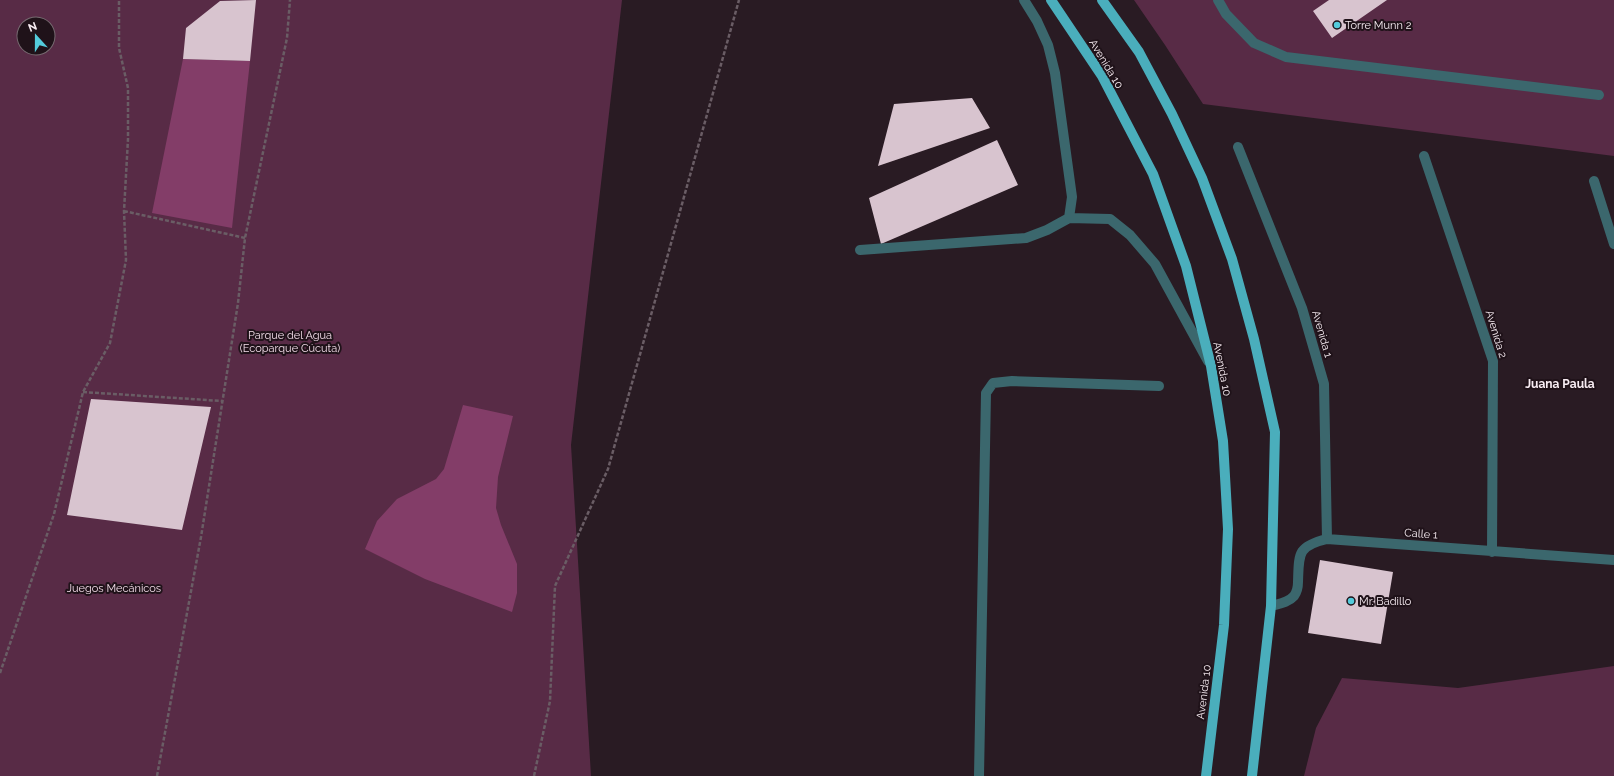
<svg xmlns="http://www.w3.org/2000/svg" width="1614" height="776" font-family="Raleway,sans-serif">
<rect width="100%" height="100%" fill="#291b23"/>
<path fill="#582b46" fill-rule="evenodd" d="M0 0H622L571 445 591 776H0ZM24 24H48V48H24Z
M1134 0H1614V156L1203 104 1165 45Z
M1614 666V776H1304L1316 728 1342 678 1458 688Z"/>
<path fill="#833d68" d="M183 59 250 61 232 228 152 213Z
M463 405 513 416 498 477 496 508 501 525 517 564V593L512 612 425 579 365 549 377 521 397 499 436 479 444 469Z"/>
<path fill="#d8c4cf" d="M256 0 250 61 183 59 186 28 220 1Z
M1329 0H1387L1332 38 1313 11Z
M972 98 990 128 878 166 894 104Z
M997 140 1018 185 881 244 869 198Z
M91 399 211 407 182 530 67 515Z
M1320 560 1393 572 1381 644 1308 633Z"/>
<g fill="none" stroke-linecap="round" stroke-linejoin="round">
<path stroke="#6a5d65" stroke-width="2.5" stroke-dasharray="4 2" stroke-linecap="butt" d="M124 211 245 238
M83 392 222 401
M0 673 54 514 83 392 110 343 126 260 124 211 128 139V88L119 48V0
M157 776 201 537 238 303 245 238 287 38 290 0
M534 776 550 701 555 586 608 469 739 0"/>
<path stroke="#3b676d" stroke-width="10" d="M1218 0 1226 14 1254 43 1286 57 1599 95"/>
<path stroke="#3b676d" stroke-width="10" d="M1024 0 1037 21 1048 45 1055 73 1072 197 1069 218
M1238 147 1302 308 1324 384 1327 539
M1424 156 1493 361 1492 552
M1594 181 1614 244
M860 250 1026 238 1047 230 1069 218 1110 219 1130 235 1155 264 1208 361
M1271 606C1278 604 1288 603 1294 596 1297 592 1298 587 1298 582 1299 554 1297 546 1327 539L1614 560
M979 776 986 393 993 383 1012 381 1159 386"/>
<path stroke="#4aaebc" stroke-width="10" d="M1051 0 1102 76 1153 174 1186 266 1211 366 1223 441 1228 529 1224 625 1206 776
M1102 0 1139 52 1172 114 1202 178 1232 259 1254 339 1275 432 1271 606 1252 776"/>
</g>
<g fill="#53cbdb" stroke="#1f1219" stroke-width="1.5">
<circle cx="1337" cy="25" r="4"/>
<circle cx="1351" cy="601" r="4"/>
</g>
<g text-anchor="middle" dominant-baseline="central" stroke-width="4" stroke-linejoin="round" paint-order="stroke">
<g font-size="11" fill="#f8edf3" stroke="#1f1219" text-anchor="start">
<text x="1345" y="25">Torre Munn 2</text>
<text x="1359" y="601">Mr. Badillo</text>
</g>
<g font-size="11" fill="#f8edf3" stroke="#1f1219">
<text transform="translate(1106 64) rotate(59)">Avenida 10</text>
<text transform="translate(1322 334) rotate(74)">Avenida 1</text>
<text transform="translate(1496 334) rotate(73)">Avenida 2</text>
<text transform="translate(1222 369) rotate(79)">Avenida 10</text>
<text transform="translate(1421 534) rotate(4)">Calle 1</text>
<text transform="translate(1204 692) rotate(-83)">Avenida 10</text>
</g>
<g font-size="11" fill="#f3dde9" stroke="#1f1219">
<text x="290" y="335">Parque del Agua<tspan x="290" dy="13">(Ecoparque Cúcuta)</tspan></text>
<text x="114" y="588">Juegos Mecánicos</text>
</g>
<g font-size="12" font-weight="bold" fill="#f8edf3" stroke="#1f1219">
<text x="1560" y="384">Juana Paula</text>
</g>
</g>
<g transform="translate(36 36) rotate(339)"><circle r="19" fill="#1f1219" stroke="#766a70"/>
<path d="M0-3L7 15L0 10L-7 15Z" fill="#53cbdb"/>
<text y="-6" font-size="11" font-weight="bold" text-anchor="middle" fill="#f8edf3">N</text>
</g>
</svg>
